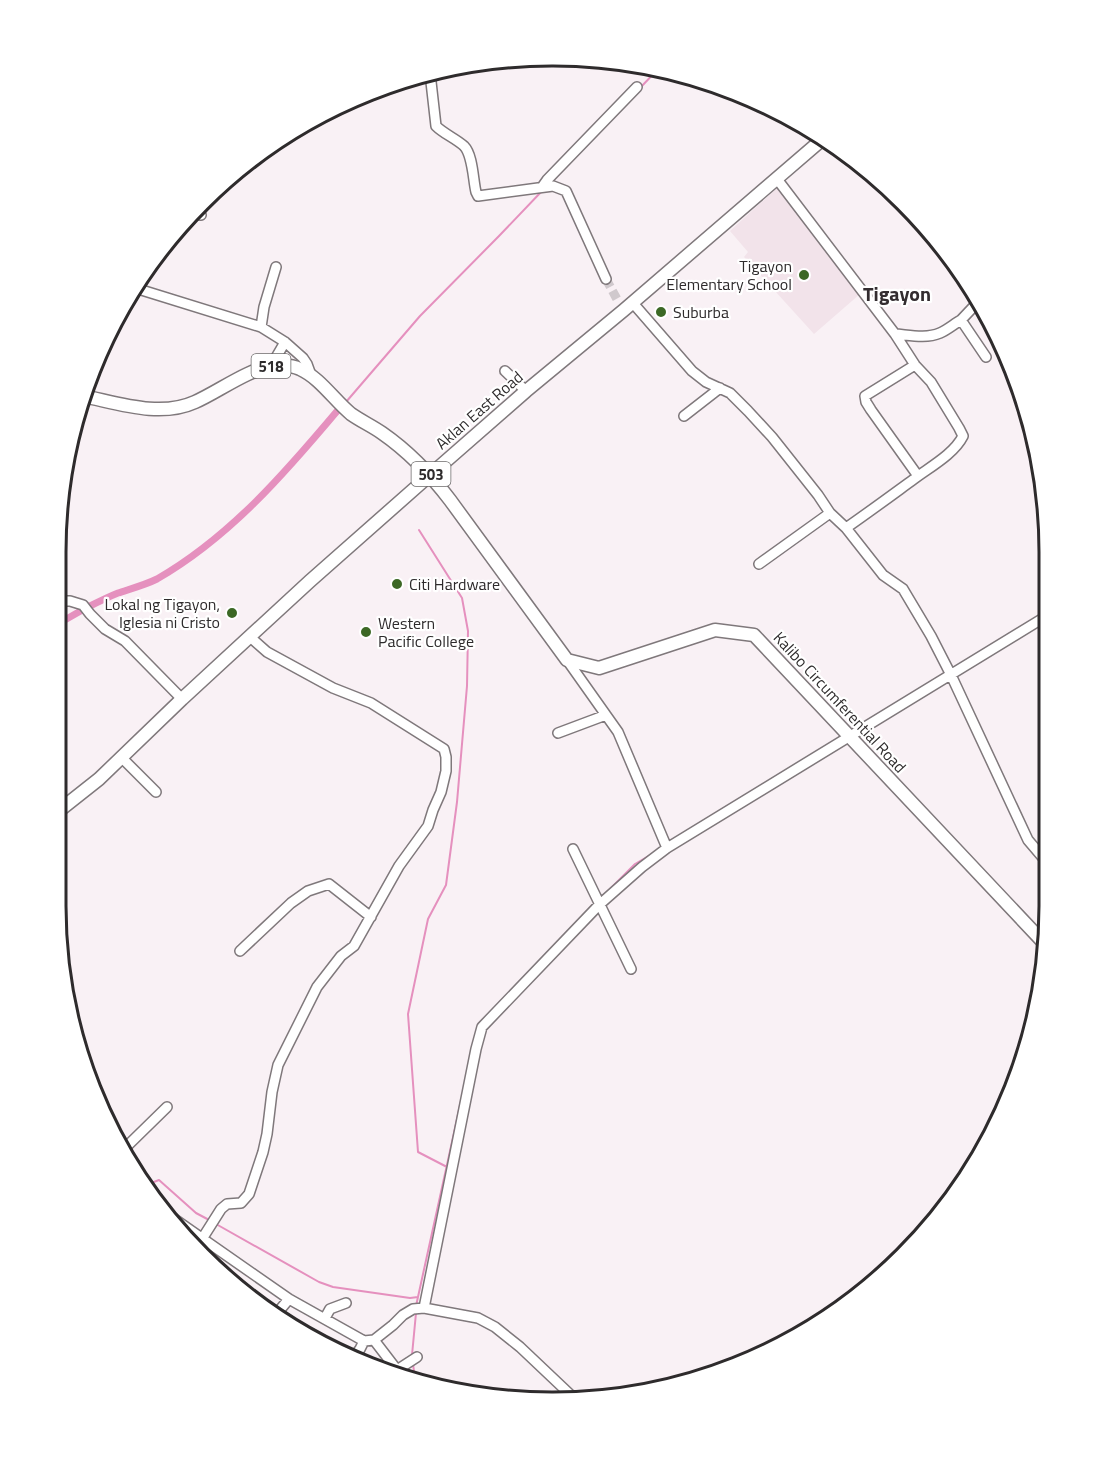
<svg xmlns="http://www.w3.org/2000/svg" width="1105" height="1458" font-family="'Titillium Web',sans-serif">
<rect width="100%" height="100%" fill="#f9f1f5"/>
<path fill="#f2e3ea" d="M778 187 860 294 814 334 744 257 748 252 730 231Z"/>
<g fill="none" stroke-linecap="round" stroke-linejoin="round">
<path stroke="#e590be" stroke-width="2" d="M640 88 659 68
M346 402 420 316 499 236 542 191
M419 530 462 598 468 631 467 686 457 802 446 885 428 919 408 1014 418 1152 447 1167
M608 891 635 864 652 854
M146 1185 159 1180 196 1213 211 1221
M216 1224 319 1282 333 1287 410 1298 418 1297
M416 1306 461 1101
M412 1355 416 1313
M413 1364 415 1379"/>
<path stroke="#e590be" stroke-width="7" d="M88 607C98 602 108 597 118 593 130 589 145 585 157 579 230 537 285 473 338 410
M56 625 84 609"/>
<path stroke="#d0c9cd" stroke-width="9" stroke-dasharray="9 4.5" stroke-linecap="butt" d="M606 279 618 301"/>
<defs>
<path id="minor" d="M430 73 436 126C444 134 455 138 464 146 473 155 473 180 476 192L478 196 553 186 566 191 606 279
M777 179 895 334 915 365 931 382 959 428 963 436C954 454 930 467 914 479 892 495 869 512 846 528
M542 187 547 180 637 87
M196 214 201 215
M135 288 261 327 285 342 303 358 307 364 311 375
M632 302 692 371 706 382 730 393 748 411 772 437 818 495 830 513 846 528 883 575 903 589 931 636 951 675 1028 840 1045 860
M961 320 979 301
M261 327 264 307 276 267
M895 334C909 335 926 339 940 333 947 330 954 324 961 320L986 357
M915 365 865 396 866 402 871 410 918 476
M271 366 285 342
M505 371 526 391
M684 416 720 388
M759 564 830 513
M56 601H70L83 605 90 614 105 629 125 641 182 699
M567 660 618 732 667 848
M558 733 606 715
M121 757 156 792
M573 849 631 969
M240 951 291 903 308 891 329 884 371 917
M121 1152 167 1107
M170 1216 289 1299 364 1341 374 1340 393 1325 403 1315 413 1309 424 1308 478 1318 495 1327 520 1347 577 1401
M202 1239 221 1209 227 1204 241 1203 249 1194 263 1152 267 1134 272 1092 278 1065 317 987 341 956 354 946 399 866 428 826 433 810 441 792 446 771V757L444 749 371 703 333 688 267 652 250 637
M424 1308 476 1049 482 1027 599 905 642 867 667 848 1045 617
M278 1312 289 1299
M325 1318 330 1309 346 1303
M374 1340 397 1370 417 1357
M353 1358 360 1349 364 1341"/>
<path id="major" d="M83 396C118 403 160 418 195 402 218 392 248 369 273 366 282 365 292 365 300 369 320 378 334 400 351 414 361 421 372 426 382 433 408 451 431 475 450 500L567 660 599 668 715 630 754 635 1045 944
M56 813 99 779 182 699 310 581 430 475 526 391 624 310 825 137"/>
</defs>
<use href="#minor" stroke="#7f787b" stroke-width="12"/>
<use href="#major" stroke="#7f787b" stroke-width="15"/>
<use href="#minor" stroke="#fff" stroke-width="9"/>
<use href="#major" stroke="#fff" stroke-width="12"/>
</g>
<g fill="#3c6825" stroke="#fff" stroke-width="2">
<circle cx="804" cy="275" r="6"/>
<circle cx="661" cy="312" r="6"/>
<circle cx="397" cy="584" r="6"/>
<circle cx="232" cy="613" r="6"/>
<circle cx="366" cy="632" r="6"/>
</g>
<g text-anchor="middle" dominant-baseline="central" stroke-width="4.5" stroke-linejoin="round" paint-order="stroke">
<g fill="#fff" stroke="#6d6b6b" stroke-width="1.5">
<rect x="251.5" y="354" width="39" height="24" rx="4.5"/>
<rect x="411.5" y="462" width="39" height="24" rx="4.5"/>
</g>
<g font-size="15" font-weight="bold" fill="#2e2b2c">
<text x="271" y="366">518</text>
<text x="431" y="474">503</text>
</g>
<g font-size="16" fill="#2e2b2c" stroke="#fff" text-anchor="start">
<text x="792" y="266" text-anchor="end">Tigayon<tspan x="792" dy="18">Elementary School</tspan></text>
<text x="673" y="312">Suburba</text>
<text x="409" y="584">Citi Hardware</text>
<text x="220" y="604" text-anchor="end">Lokal ng Tigayon,<tspan x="220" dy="18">Iglesia ni Cristo</tspan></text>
<text x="378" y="623">Western<tspan x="378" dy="18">Pacific College</tspan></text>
</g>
<g font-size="16" fill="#2e2b2c" stroke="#fff">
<text transform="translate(479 410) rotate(-41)">Aklan East Road</text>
<text transform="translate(840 702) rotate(47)">Kalibo Circumferential Road</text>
</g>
<g font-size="20" font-weight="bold" fill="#332d30" stroke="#fff">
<text x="897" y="293">Tigayon</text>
</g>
</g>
<path d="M0 0H1105V1458H0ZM552 66H553A486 486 0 0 1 1039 552V906A486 486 0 0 1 553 1392H552A486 486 0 0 1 66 906V552A486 486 0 0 1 552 66Z" fill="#fff" fill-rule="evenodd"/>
<path fill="none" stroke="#2e2b2c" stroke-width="3" d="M552 66H553A486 486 0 0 1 1039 552V906A486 486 0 0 1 553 1392H552A486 486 0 0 1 66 906V552A486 486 0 0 1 552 66Z"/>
</svg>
